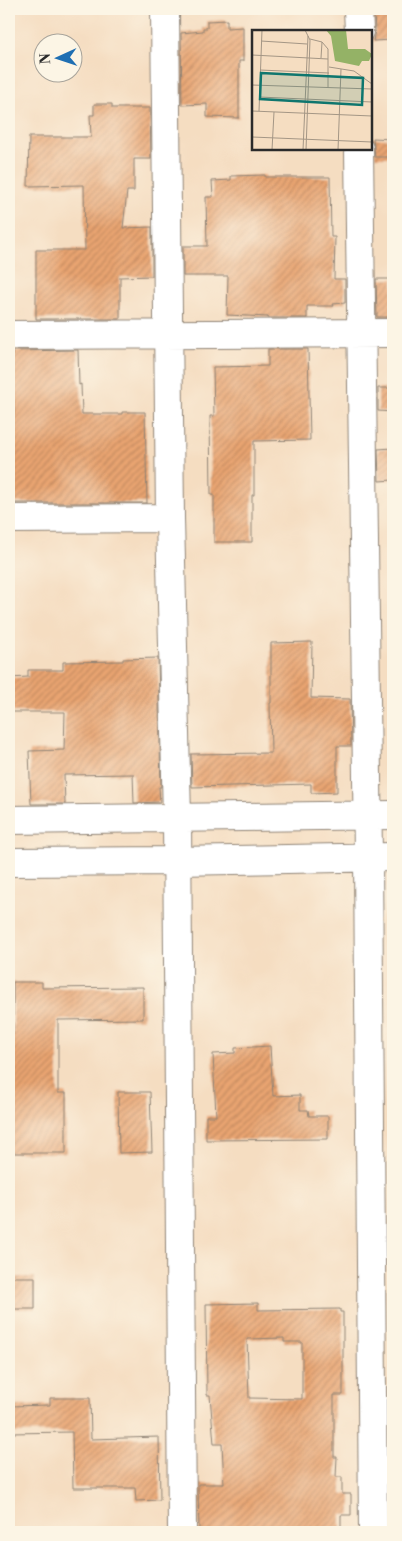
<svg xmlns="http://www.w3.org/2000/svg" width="402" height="1541" font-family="'Libre Bodoni',serif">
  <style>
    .building { fill: url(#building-hatch); fill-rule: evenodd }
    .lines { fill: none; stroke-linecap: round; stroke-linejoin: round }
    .street-casing { stroke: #908476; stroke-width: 30 }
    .street { stroke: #fff; stroke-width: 28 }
    .inset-road { fill: none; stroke: #a49685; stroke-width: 1 }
    .view { fill: #0f766e; fill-opacity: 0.15; stroke: #0f766e; stroke-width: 2.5 }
    .inset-edge { fill: none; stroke: #2b2b2b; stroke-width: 2.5 }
  </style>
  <defs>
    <pattern id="building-hatch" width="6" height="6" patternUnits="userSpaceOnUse" patternTransform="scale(1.25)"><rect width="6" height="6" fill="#e9a471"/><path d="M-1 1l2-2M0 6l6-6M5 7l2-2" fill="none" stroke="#bd865d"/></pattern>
  </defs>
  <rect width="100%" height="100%" fill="#fcf5e5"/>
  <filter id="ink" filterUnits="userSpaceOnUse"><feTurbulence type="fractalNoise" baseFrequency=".02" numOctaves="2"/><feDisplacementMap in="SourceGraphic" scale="10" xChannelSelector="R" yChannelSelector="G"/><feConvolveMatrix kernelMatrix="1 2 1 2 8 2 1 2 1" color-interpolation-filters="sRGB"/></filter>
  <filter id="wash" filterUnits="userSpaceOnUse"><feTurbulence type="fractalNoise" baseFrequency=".0096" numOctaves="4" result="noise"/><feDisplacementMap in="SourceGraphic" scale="20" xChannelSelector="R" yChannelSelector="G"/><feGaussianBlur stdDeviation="1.12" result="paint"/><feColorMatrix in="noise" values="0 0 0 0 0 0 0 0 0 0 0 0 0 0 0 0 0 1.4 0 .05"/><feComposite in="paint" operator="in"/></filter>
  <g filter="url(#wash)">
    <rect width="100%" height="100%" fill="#f5ddc1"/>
    <g id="blocks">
      <path class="building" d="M393,14V40L373,41L375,30L374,15Z
        M227,20V28L243,27V61H239V118L207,117V104L182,105L181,33L203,31V28H207V21Z
        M94,104H112V108H150L151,159H134V191H127L123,228L152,227V276L120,277V319H36V250H85L84,185L28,186L29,137H91L90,115H94Z
        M373,138L393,139V157H375Z
        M265,175V177H330L331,237H335L334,279H345V303L333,304L334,306H307V318H268V317L227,315L228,276H183V246H207L206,197H213L212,181L231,180V176Z
        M376,279H393V317H377Z
        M268,349H308L310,440L254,441V495H252V542H214V495H211L210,416H214L213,367L268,366Z
        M78,350L79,385L81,384L82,414H122V412H145L147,503H12L11,450V414H14L12,351Z
        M378,388H393V412L378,411Z
        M393,448V480L379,481L378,449Z
        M312,642L311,698L350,699L351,746H337V792L311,793V784L192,787L191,754L271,753L270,703H271V643Z
        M158,658L161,787H159L160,802L134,803L133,774L64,775L65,804H31L29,751L64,750L65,712H9V678L28,677V670H63V662L123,661V659Z
        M13,982H42V988L143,987V1019L58,1020V1093H66V1153H9V1034H13Z
        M270,1046L273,1096L300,1095V1110H308L309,1116H328V1139L206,1140V1116H216L213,1054L235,1053V1048Z
        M118,1092H150L152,1152L119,1153Z
        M9,1277H35V1309H9Z
        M258,1303V1310L340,1309V1312H343V1395H334V1457H337L336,1477H342V1494H351V1515H341V1532H305V1530L254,1532H199L198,1484H224L222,1444H214L210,1395H207L206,1304ZM284,1338V1342H302V1399L249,1398L247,1339Z
        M50,1398H90L91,1439L159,1437L160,1500L136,1501L135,1488H73L72,1432L9,1433V1406L50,1405Z"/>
    </g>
  </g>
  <g filter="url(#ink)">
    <use href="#blocks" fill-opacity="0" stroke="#908476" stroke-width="1"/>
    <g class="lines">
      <g class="street-casing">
        <path id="street" d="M165,9L170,518L177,818L182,1532
          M358,9L359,31
          M359,149L368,856L373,1532
          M9,335L393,333
          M9,519L170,518
          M9,820L393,815
          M9,862L176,861L393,857"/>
      </g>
      <use href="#street" class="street"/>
    </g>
  </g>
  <g transform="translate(252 30)">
    <rect width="120" height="120" fill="#f5ddc1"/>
    <path d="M74,0H94L96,19H113L120,24L117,31H110L107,36L83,31L79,6Z" fill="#94b266"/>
    <path class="inset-road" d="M53,0L58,10L54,120M58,9L70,12L76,19V58M9,11L55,14M0,25L76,29M69,28L70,12M77,37L102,41L120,54M8,40L77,43M89,47H111M0,55L120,59M7,67L120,72M0,81L120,86M7,81L10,0M0,107L120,112M20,120L22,82M51,120L56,6M86,120L89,39"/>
    <path class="view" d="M9,43L111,48L110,75L8,69Z"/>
    <rect width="120" height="120" class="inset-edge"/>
  </g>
  <rect width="402" height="1541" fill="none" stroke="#fcf5e5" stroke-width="30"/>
  <g transform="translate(58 58) rotate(267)"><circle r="24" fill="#fcf5e5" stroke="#a8a49b"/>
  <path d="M0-4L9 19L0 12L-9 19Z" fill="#1f6fb2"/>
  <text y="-8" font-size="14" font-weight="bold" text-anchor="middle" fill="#2b2b2b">N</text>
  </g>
</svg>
